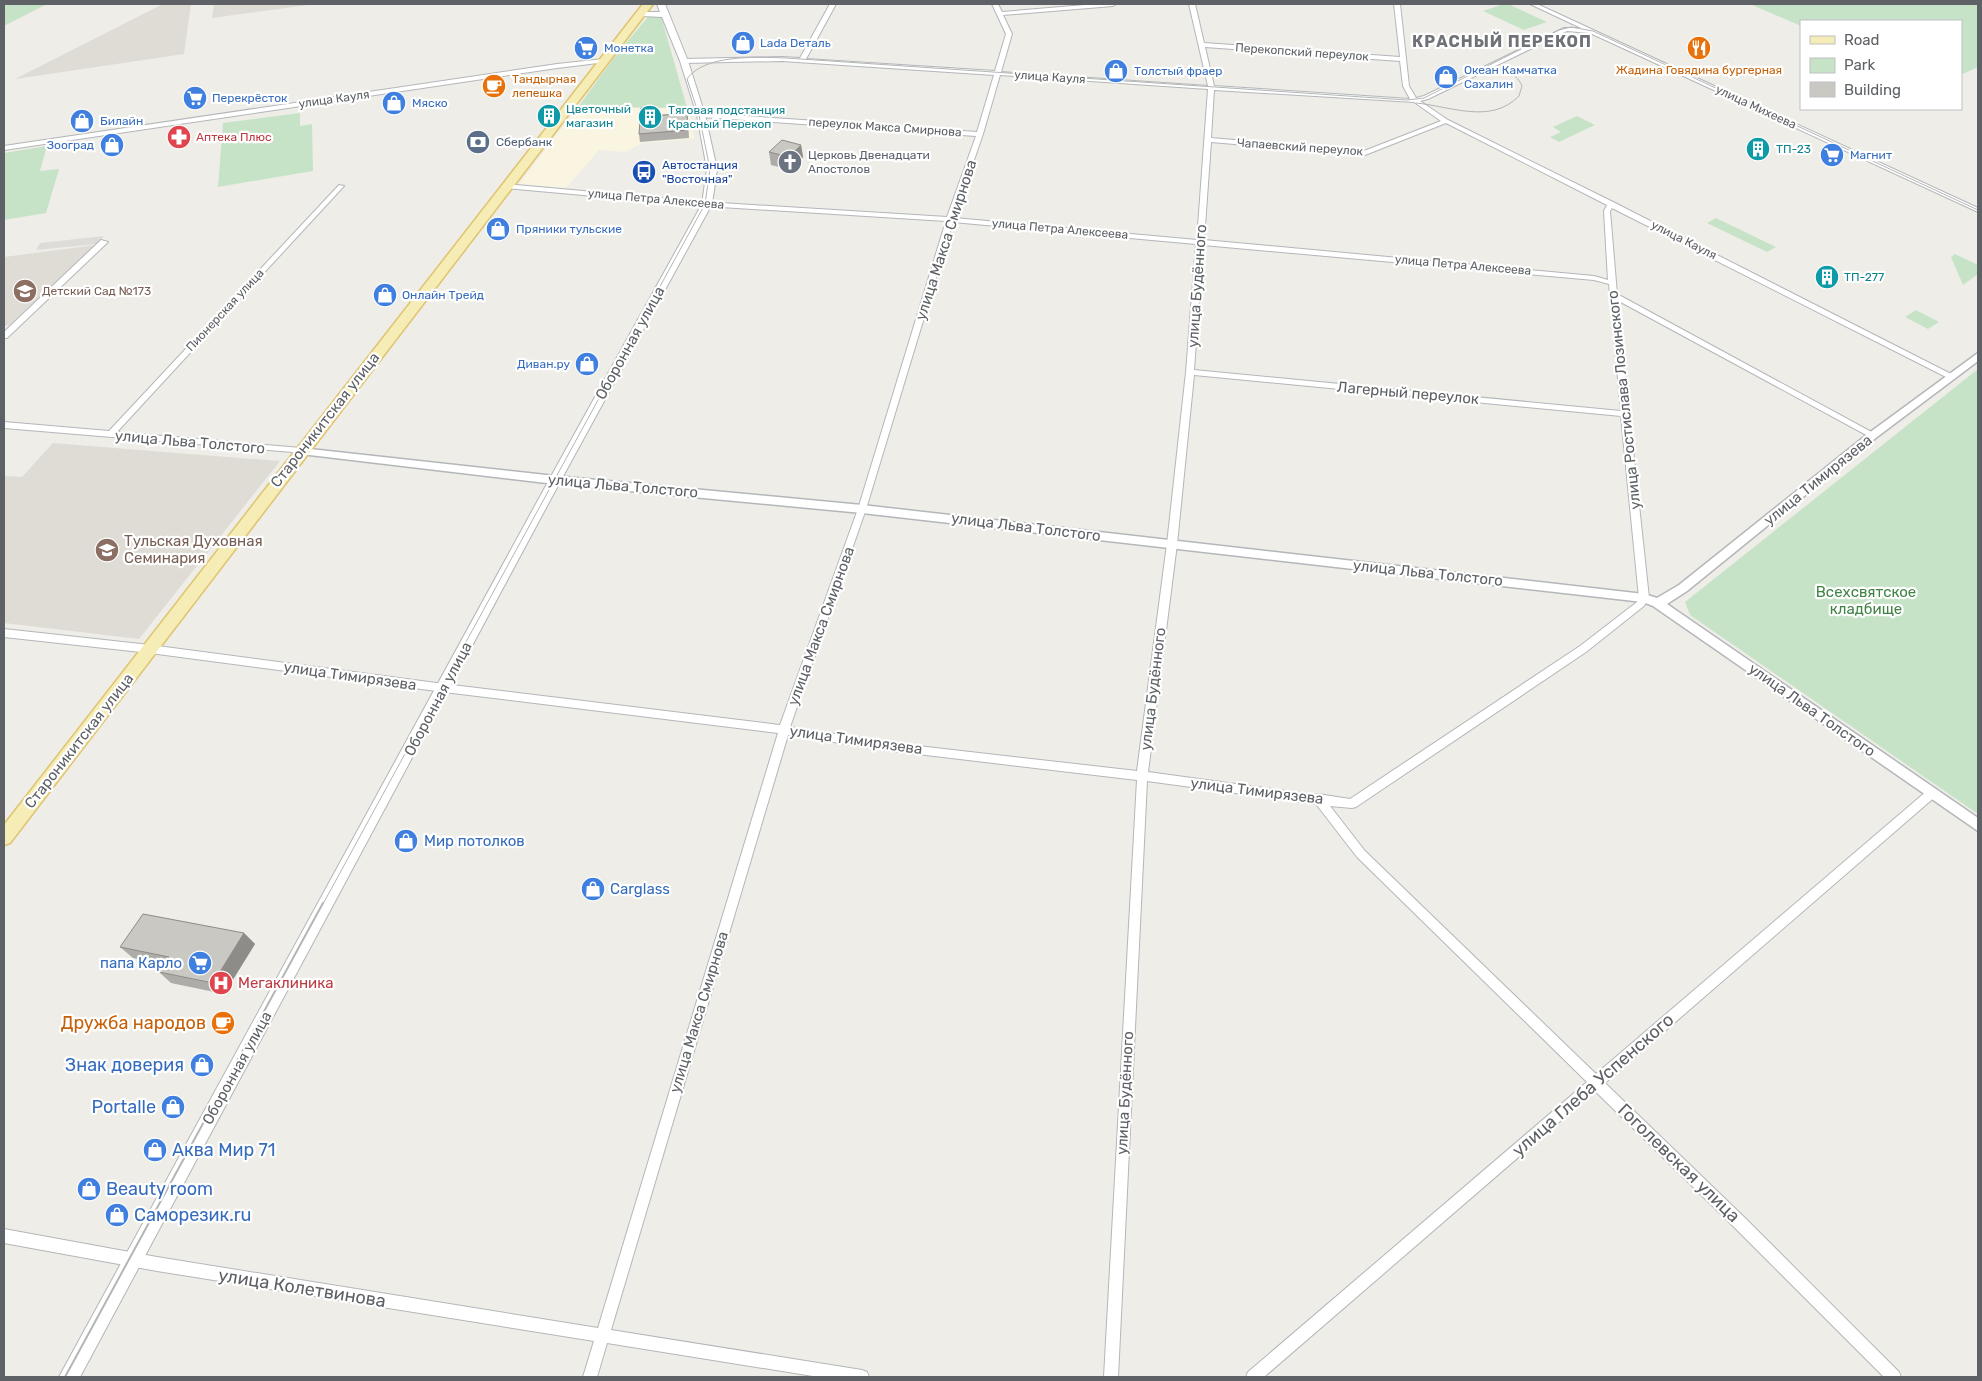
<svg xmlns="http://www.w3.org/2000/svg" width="1982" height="1381" font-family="Rubik,sans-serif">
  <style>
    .commercial { fill: #faf5e0 }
    .industrial { fill: #dedcd9 }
    .education { fill: #dedcd5 }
    .green { fill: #c7e3c7 }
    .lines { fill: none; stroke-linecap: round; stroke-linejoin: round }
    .minor-casing { stroke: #b4b6ba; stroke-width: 2 }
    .tertiary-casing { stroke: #b4b6ba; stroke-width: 3 }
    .secondary-casing { stroke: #b3b5b9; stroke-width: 2 }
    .primary-casing { stroke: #e0c36e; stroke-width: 3 }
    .minor { fill: #fff; fill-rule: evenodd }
    .tertiary { fill: #fff; fill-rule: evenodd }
    .secondary { fill: #fff; fill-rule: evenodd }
    .primary { fill: #f5edb5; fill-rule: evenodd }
    .tram-far1 { stroke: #b4b5b5; stroke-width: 1 }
    .tram { stroke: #b4b5b5; stroke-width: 2 }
    .wall { fill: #aeaca8 }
    .shaded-wall { fill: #8d8c88 }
    .building { fill: #cac8c3; stroke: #8d8c88 }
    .labels { text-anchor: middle; stroke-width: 4.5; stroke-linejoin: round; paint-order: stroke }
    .far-shop-label { font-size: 12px; fill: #366cbe; stroke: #fff; text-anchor: start }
    .far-street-label { font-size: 12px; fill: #5e6165; stroke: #fff }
    .far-food-label { font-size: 12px; fill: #c56008; stroke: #fff }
    .far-culture-label { font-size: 12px; fill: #0d838f; stroke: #fff; text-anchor: start }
    .far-health-label { font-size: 12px; fill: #be3a42; stroke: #fff; text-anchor: start }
    .far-service-label { font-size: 12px; fill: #4e5e75; stroke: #fff; text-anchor: start }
    .far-worship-label { font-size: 12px; fill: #5b616d; stroke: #fff; text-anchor: start }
    .far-transit-label { font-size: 12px; fill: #164399; stroke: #fff; text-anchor: start }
    .far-education-label { font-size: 12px; fill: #785e54; stroke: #fff; text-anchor: start }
    .street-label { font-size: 15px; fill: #5e6165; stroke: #fff }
    .education-label { font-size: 15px; fill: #785e54; stroke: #fff; text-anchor: start }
    .park-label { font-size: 15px; fill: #418246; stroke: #fff }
    .shop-label { font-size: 15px; fill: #366cbe; stroke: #fff; text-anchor: start }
    .health-label { font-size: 15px; fill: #be3a42; stroke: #fff; text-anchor: start }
    .far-district-label { font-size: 16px; font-weight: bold; letter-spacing: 1px; fill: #6f7377; stroke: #fff }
    .near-food-label { font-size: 18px; fill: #c56008; stroke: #fff; text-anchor: end }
    .near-shop-label { font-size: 18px; fill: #366cbe; stroke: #fff; text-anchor: start }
    .near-street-label { font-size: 18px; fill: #5e6165; stroke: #fff }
  </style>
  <rect width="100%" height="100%" fill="#eeede7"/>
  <path class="commercial" d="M578,107L689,108L694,139L642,143L625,152L599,150L566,188L519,184Z"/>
  <path class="industrial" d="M104,236L97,244L36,250L40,243Z"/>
  <path class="education" d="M163,4H191L184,54L15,79Z
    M214,4H316L212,18Z
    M96,245L10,325L4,326V257Z
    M53,443L151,451L280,461L139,639L4,623V476L22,477Z"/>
  <path class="green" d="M4,4H47L4,26Z
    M1504,4H1508L1547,22L1524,30L1483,11Z
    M1750,4H1978V67L1961,75V21H1801V26Z
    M661,16L686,104L689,108L578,107L619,51L648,17Z
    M300,113V126L312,124L313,171L218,187L223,123Z
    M1577,116L1595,125L1559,142L1550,137L1561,132L1553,127Z
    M47,146L40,171L59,169L46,213L4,220V153Z
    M1716,218L1776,247L1767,252L1707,223Z
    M1955,254L1978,265V274L1963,285L1951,257Z
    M1916,310L1939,322L1928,329L1905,317Z
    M1978,369V814L1690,615L1685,602Z"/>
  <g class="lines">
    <g class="minor-casing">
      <path id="minor" d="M830,4H836L806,59L995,71L1006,34L992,4H998L1002,12L1097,4H1116L1113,6L1003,15L1012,34L1001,72L1208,86L1189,4H1195L1204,43L1400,57L1394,4H1400L1409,86L1416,98L1424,96L1564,28H1581L1530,4H1537L1978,208V212L1976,211L1590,33L1567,31L1428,99L1420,101L1448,120L1613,202L1955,376L1954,378H1948L1612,208L1610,211L1617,294L1877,435L1876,437H1870L1617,300L1649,598L1644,606L1586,652L1356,807L1352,808L1330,806L1365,851L1596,1074L1928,790L1932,789L1936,790L1937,793L1936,796L1605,1083L1744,1217L1899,1372L1901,1377H1884L1734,1227L1595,1091L1264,1377H1246L1248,1372L1587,1082L1357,857L1316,804L1147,781L1118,1377H1104L1137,780L892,751L788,735L611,1330L862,1370L867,1372L869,1377H819L607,1343L597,1377H583L594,1341L157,1271L4,1243V1229L157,1257L598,1328L778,733L444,692L150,653L4,637V629L150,645L444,684L780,725L858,509L946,221L705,206L506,188L503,186L506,184L705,202L947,217L976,136L701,117L698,115L701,113L977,132L994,75L782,61L684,63L681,61L684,59L782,57L800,58ZM1205,47L1400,61L1403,86L1410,99L1214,86ZM1000,75L1208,89L1197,240L954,218L983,134ZM1214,90L1414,102L1441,121L1364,151L1211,138ZM1446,123L1607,205L1604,211L1608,280L1594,276L1204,240L1211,142L1365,155ZM953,222L1196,244L1186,372L1167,544L1137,771L892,743L790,727L866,509ZM1203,245L1594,280L1609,284L1621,411L1194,370ZM1194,375L1621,416L1639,598L1637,602L1580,646L1350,799L1318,794L1315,795L1148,772L1177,544Z
        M604,59L606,60V62L557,68L4,150V146L557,64Z
        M339,185L344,186L117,432L301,448L304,449V453L4,428V422L109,431Z
        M101,240L108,242L7,338H4V332Z"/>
    </g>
    <g class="tertiary-casing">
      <path id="tertiary" d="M1978,353V361L1877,437L1687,591L1667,604L1978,818V831L1653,606L1643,602L862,513L555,484L301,454L296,451L301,448L555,476L862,505L1644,594L1657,598L1679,585L1869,433Z"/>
    </g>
    <g class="secondary-casing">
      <path id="secondary" d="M657,4H665L688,61L705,115L717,169L712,204L561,480L80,1377H59L549,480L702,204L707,169L697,115L680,61L662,17L642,16L638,14L642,12H660Z"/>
    </g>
    <g class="primary-casing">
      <path id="primary" d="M643,4H653L10,843L4,845V825Z"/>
    </g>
    <use href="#minor" class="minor"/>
    <use href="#tertiary" class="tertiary"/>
    <use href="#secondary" class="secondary"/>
    <use href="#primary" class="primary"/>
    <path class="tram-far1" d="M1416,103C1450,106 1491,125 1519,96L1522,86C1516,71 1499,68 1485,69
      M323,904L705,204L710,169L699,115L687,79C704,54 758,57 786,58L1407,100L1424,98L1559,30L1571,27L1593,31L1978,210"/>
    <path class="tram" d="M65,1377L323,903"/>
  </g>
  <path class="wall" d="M687,113L688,121L689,138L640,142L639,134L657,115Z
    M801,145L803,157L791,170L771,165L769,152Z
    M244,933L255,944L224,994L171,983L159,972L164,964L133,958L120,947Z"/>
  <path class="shaded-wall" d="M801,145L803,157L791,170L789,157Z
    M244,933L255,944L224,994L213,983Z"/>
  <path class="building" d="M655,106V116L687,113L688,130L639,134L641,108Z
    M782,140L801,145L789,157L769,152Z
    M143,914L244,933L213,983L159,972L169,957L120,947Z"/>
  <defs>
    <g id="shop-disc" transform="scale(1.25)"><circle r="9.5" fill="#3f7fe0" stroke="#fff"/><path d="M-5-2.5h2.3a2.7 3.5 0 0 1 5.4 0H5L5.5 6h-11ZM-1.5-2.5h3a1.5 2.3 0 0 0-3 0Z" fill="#fff"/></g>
    <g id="supermarket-disc" transform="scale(1.25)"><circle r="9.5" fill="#3f7fe0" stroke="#fff"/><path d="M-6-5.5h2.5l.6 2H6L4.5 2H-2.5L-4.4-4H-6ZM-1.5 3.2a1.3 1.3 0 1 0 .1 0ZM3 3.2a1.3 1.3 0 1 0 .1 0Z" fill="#fff"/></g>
    <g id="restaurant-disc" transform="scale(1.25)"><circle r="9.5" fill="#e8710a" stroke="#fff"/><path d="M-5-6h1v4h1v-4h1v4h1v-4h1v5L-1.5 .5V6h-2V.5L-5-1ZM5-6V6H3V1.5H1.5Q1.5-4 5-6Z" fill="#fff"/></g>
    <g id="cafe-disc" transform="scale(1.25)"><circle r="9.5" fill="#e8710a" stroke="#fff"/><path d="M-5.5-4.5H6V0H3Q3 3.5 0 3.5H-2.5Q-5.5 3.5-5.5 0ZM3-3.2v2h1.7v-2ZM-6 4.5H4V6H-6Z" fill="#fff"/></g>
    <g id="building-disc" transform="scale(1.25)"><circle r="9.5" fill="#0f9aa8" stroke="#fff"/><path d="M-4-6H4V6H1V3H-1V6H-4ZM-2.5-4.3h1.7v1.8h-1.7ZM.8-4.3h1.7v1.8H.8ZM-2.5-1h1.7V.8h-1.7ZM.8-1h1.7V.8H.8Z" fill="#fff"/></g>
    <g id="pharmacy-disc" transform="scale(1.25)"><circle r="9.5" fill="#e0444e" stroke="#fff"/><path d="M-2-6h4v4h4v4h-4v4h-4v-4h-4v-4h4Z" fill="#fff"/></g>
    <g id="bank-disc" transform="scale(1.25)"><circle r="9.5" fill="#5c6f8a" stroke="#fff"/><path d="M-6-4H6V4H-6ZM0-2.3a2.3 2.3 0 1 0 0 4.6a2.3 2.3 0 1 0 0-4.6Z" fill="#fff"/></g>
    <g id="church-disc" transform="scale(1.25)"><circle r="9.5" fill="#6b7280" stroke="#fff"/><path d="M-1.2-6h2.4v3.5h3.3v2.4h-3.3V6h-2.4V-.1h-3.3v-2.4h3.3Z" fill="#fff"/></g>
    <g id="bus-disc" transform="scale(1.25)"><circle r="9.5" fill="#1a4fb4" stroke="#fff"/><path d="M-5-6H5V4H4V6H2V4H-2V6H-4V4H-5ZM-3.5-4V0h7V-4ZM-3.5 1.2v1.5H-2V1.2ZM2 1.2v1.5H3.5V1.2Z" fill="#fff"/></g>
    <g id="school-disc" transform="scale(1.25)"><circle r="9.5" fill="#8d6e63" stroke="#fff"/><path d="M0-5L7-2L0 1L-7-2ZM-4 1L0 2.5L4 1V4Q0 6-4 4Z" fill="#fff"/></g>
    <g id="university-disc" transform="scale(1.25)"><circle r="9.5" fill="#8d6e63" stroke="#fff"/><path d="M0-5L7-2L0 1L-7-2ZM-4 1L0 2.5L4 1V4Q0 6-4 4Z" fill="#fff"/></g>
    <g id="hospital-disc" transform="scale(1.25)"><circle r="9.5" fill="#e0444e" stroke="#fff"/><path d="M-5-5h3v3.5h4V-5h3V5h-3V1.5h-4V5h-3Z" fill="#fff"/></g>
  </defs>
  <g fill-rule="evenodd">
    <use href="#shop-disc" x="743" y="43"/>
    <use href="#supermarket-disc" x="586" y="48"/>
    <use href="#restaurant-disc" x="1699" y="48"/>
    <use href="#shop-disc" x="1116" y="71"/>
    <use href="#shop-disc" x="1446" y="77"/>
    <use href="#cafe-disc" x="494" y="86"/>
    <use href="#supermarket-disc" x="195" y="98"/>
    <use href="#shop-disc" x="394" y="103"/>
    <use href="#building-disc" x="549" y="116"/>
    <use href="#building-disc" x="650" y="117"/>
    <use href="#shop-disc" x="82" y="121"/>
    <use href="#pharmacy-disc" x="179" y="137"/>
    <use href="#bank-disc" x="478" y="142"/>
    <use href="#shop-disc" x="112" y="145"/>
    <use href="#building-disc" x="1758" y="149"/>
    <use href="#supermarket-disc" x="1832" y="155"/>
    <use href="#church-disc" x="790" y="162"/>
    <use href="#bus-disc" x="644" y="172"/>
    <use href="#shop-disc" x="498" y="229"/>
    <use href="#building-disc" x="1827" y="277"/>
    <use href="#school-disc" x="25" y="291"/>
    <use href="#shop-disc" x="385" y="295"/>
    <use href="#shop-disc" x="587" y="364"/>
    <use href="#university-disc" x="107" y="550"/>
    <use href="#shop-disc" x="406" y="841"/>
    <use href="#shop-disc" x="593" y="889"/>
    <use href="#supermarket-disc" x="200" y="963"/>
    <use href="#hospital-disc" x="221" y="983"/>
    <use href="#cafe-disc" x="223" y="1023"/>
    <use href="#shop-disc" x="202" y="1065"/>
    <use href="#shop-disc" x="173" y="1107"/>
    <use href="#shop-disc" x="155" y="1150"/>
    <use href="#shop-disc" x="89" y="1189"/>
    <use href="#shop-disc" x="117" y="1215"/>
  </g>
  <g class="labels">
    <g class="far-shop-label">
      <text x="760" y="47">Lada Dеталь</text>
      <text x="604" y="52">Монетка</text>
      <text x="1464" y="74">Океан Камчатка<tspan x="1464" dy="14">Сахалин</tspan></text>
      <text x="1134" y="75">Толстый фраер</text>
      <text x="212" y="102">Перекрёсток</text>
      <text x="412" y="107">Мяско</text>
      <text x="100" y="125">Билайн</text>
      <text x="94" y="149" text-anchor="end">Зооград</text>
      <text x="1850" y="159">Магнит</text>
      <text x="516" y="233">Пряники тульские</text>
      <text x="402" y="299">Онлайн Трейд</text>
      <text x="570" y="368" text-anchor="end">Диван.ру</text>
    </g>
    <g class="far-street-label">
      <text transform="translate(1302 52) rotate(4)" y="4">Перекопский переулок</text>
      <text transform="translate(1050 77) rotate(4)" y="4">улица Кауля</text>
      <text transform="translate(334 99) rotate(-8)" y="4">улица Кауля</text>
      <text transform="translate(1756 107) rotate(25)" y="4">улица Михеева</text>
      <text transform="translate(885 127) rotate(4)" y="4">переулок Макса Смирнова</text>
      <text transform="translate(1300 147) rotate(4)" y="4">Чапаевский переулок</text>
      <text transform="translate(656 199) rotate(5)" y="4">улица Петра Алексеева</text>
      <text transform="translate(1060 229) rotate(5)" y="4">улица Петра Алексеева</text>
      <text transform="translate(1684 240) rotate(27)" y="4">улица Кауля</text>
      <text transform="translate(1463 265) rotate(5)" y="4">улица Петра Алексеева</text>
      <text transform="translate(225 310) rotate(-47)" y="4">Пионерская улица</text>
    </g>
    <g class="far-food-label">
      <text x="1699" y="74">Жадина Говядина бургерная</text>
      <text x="512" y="83" text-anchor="start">Тандырная<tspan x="512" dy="14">лепешка</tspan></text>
    </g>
    <g class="far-culture-label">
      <text x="566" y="113">Цветочный<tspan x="566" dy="14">магазин</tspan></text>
      <text x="668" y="114">Тяговая подстанция<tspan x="668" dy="14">Красный Перекоп</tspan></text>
      <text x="1776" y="153">ТП-23</text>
      <text x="1844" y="281">ТП-277</text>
    </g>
    <g class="far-health-label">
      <text x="196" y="141">Аптека Плюс</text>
    </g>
    <g class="far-service-label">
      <text x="496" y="146">Сбербанк</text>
    </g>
    <g class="far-worship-label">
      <text x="808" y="159">Церковь Двенадцати<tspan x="808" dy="14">Апостолов</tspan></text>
    </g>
    <g class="far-transit-label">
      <text x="662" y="169">Автостанция<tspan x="662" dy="14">"Восточная"</tspan></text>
    </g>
    <g class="far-education-label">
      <text x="42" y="295">Детский Сад №173</text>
    </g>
    <g class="street-label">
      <text transform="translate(946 240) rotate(-72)" y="5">улица Макса Смирнова</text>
      <text transform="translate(1197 286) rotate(-86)" y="5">улица Будённого</text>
      <text transform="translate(630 343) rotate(-61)" y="5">Оборонная улица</text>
      <text transform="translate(1408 393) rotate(5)" y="5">Лагерный переулок</text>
      <text transform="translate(1624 400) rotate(-96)" y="5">улица Ростислава Лозинского</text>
      <text transform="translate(325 420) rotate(-52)" y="5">Староникитская улица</text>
      <text transform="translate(190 442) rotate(5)" y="5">улица Льва Толстого</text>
      <text transform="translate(1818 480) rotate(-39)" y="5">улица Тимирязева</text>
      <text transform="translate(623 486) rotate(5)" y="5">улица Льва Толстого</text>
      <text transform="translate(1026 527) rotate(7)" y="5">улица Льва Толстого</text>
      <text transform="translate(1428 573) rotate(6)" y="5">улица Льва Толстого</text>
      <text transform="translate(821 626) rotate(-70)" y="5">улица Макса Смирнова</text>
      <text transform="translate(350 676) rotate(8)" y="5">улица Тимирязева</text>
      <text transform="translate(1153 689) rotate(-83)" y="5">улица Будённого</text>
      <text transform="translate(438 699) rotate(-62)" y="5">Оборонная улица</text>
      <text transform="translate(1812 710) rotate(35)" y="5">улица Льва Толстого</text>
      <text transform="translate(856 740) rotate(8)" y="5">улица Тимирязева</text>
      <text transform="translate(79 741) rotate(-52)" y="5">Староникитская улица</text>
      <text transform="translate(1257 791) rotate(7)" y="5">улица Тимирязева</text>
      <text transform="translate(699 1012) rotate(-73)" y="5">улица Макса Смирнова</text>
      <text transform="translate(237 1068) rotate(-61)" y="5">Оборонная улица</text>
      <text transform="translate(1125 1093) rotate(-87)" y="5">улица Будённого</text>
    </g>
    <g class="education-label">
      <text x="124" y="546">Тульская Духовная<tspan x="124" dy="17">Семинария</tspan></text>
    </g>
    <g class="park-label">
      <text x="1866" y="597">Всехсвятское<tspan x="1866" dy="17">кладбище</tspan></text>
    </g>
    <g class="shop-label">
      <text x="424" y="846">Мир потолков</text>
      <text x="610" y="894">Carglass</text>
      <text x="182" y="968" text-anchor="end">папа Карло</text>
    </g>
    <g class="health-label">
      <text x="238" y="988">Мегаклиника</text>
    </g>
    <g class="far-district-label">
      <text x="1502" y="47">КРАСНЫЙ ПЕРЕКОП</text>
    </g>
    <g class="near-food-label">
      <text x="206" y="1029">Дружба народов</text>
    </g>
    <g class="near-shop-label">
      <text x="184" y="1071" text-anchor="end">Знак доверия</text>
      <text x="156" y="1113" text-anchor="end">Portalle</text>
      <text x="172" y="1156">Аква Мир 71</text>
      <text x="106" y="1195">Beauty room</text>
      <text x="134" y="1221">Саморезик.ru</text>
    </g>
    <g class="near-street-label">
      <text transform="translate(1593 1085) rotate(-41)" y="6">улица Глеба Успенского</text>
      <text transform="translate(1679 1163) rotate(44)" y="6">Гоголевская улица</text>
      <text transform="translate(302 1288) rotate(9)" y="6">улица Колетвинова</text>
    </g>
  </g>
  <rect width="1982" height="1381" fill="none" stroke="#5e6165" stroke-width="10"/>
  <rect x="1800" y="20" width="162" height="90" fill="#ffffff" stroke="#bfc0c1"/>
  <rect x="1810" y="36" width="25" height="8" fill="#f5edb5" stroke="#bfc0c1"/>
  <text x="1844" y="45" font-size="15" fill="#5e6165">Road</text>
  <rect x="1810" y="58" width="25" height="15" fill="#c7e3c7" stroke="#bfc0c1"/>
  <text x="1844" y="70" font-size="15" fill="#5e6165">Park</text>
  <rect x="1810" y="82" width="25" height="15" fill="#cac8c3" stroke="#bfc0c1"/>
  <text x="1844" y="95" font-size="15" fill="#5e6165">Building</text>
</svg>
